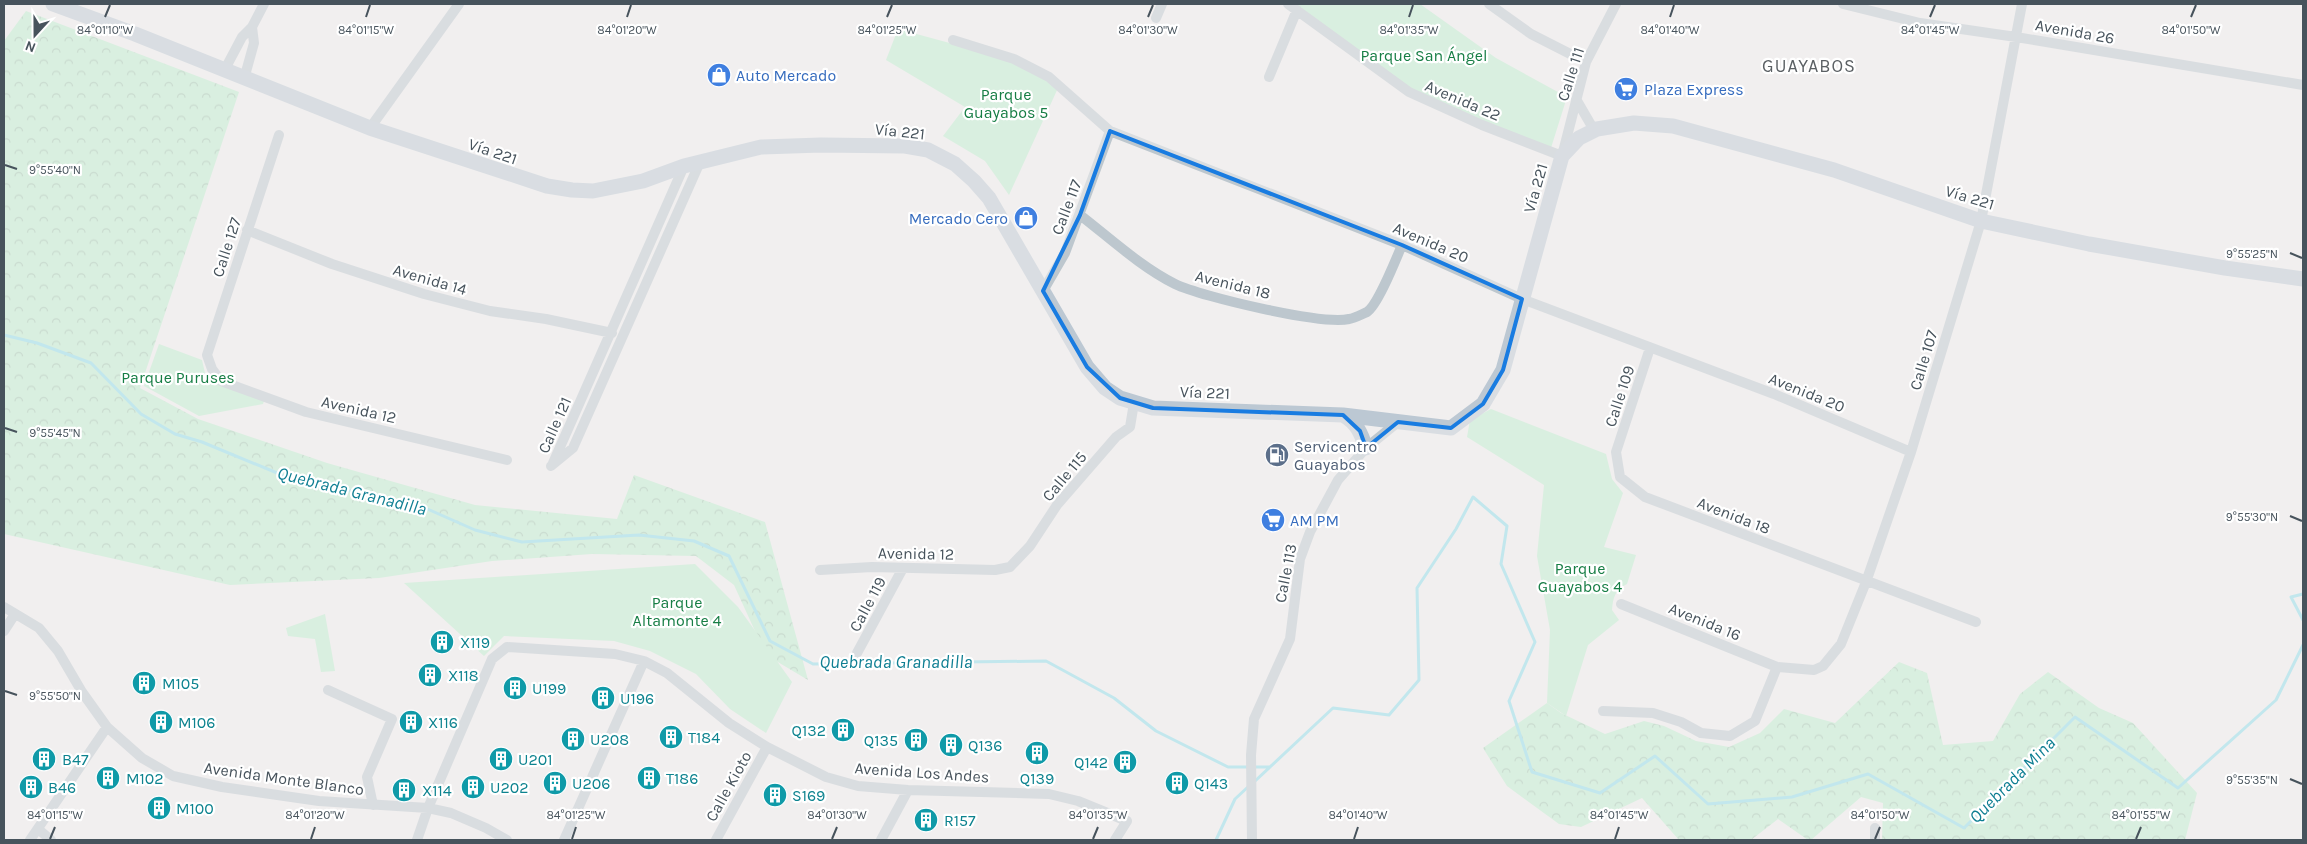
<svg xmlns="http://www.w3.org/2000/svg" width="2307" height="844" font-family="Karla,sans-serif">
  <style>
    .forest { fill: url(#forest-crowns) }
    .park { fill: #bdefce }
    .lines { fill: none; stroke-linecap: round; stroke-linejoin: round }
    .stream { stroke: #8addec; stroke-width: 3 }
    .minor { stroke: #bdc7ce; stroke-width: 10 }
    .secondary { stroke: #bcc8d3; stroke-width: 15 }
    .marked { fill: none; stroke: #197ce1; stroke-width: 4; stroke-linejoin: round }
    .ticks { fill: none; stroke: #47535c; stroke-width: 2 }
    .labels { text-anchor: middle; stroke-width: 4.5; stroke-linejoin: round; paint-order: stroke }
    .street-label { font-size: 16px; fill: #47535c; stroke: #fff }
    .park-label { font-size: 16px; fill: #177e45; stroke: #fff }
    .shop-label { font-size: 16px; fill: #366cbe; stroke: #fff; text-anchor: start }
    .service-label { font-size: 16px; fill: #4e5e75; stroke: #fff; text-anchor: start }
    .culture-label { font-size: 16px; fill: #0d838f; stroke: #fff; text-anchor: start }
    .neighbourhood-label { font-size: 18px; letter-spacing: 1px; fill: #5b6064; stroke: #fff }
    .water-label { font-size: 18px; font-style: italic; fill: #0e7e92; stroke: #fff }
    .ticks-label { font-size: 12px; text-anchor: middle; fill: #47535c; stroke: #fff; stroke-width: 4.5; stroke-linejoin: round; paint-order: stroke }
  </style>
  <defs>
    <pattern id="forest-crowns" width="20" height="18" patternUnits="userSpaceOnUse" patternTransform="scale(1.25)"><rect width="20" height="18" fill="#bdefce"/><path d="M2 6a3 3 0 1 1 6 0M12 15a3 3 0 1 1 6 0" fill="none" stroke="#9bc4aa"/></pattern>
  </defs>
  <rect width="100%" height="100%" fill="#f1efef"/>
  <path class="forest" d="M26,11L239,92L140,388L198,419L327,463L475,505L617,519L634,475L765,522L808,680L766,655L734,585L696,556L592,554L492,561L379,578L230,585L4,534V41Z
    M1899,662L1927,673L1943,745L1993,741L2020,694L2048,672L2099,708L2133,723L2197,793L2185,840H1882L1883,803L1861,797L1811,840H1808L1778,819L1751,840H1679L1642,798L1581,827L1559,824L1507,786L1483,748L1547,703L1561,713L1605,734L1644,721L1664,726L1696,741L1729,747L1760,733L1784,709L1835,723Z"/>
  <path class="park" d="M1296,4H1420L1496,58L1567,97L1550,151L1409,92Z
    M898,29L1016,61L1058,88L1009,195L985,161L943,136L965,107L886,60Z
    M159,344L202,360L205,373L214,382L264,401L263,404L199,416L144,386Z
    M1491,409L1606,454L1612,479L1623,493L1604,547L1636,555L1627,584C1615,590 1613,597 1612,610L1619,620L1588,645L1566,716L1547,703L1550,630L1537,556L1544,485L1467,437L1470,420Z
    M695,564L738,607L792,682L766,733L730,709L696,674L650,651L614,641L504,636L484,656L404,583Z
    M325,614L335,671L321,672L315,639L288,636L286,628Z"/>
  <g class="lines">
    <path class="stream" d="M4,335L37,343L91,363L141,414L175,434L202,442L282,475L425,508L475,530L522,542L639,535L694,541L729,556L770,641L813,664L1046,661L1114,698L1156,731L1228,767H1270
      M2303,594L2291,597L2303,620
      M1254,782L1333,708L1389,715L1419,680L1417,588L1456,529L1473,497L1507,526L1501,564L1535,642L1509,701L1532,772L1600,793L1655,756L1708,804L1792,797L1868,774L1964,828L2075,717L2178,788L2276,700L2303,645
      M1216,840L1235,799L1249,786"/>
    <path class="minor" d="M1288,4L1409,92L1482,125L1562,156L1586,62L1616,4
      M1489,4L1531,34L1586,62
      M1843,4L1920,23L2016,37L2303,85
      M1156,18L1162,4
      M252,27L264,4
      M953,40L1014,59L1049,77L1110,131L1402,245L1522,299L1774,394L1911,452
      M224,71L242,37L252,27L254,43L244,79
      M1269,77L1297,10
      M1576,99L1594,130
      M370,128L459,4
      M279,135L207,355L212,369L221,381L306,412L507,460
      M1080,215C1111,239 1141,267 1175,284C1202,297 1322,325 1349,319C1355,318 1362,314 1367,312C1378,305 1396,259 1402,245
      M247,230L332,264L424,294L490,311L546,319L612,333
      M1043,291L1065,253L1110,131
      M1650,348L1616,452L1620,477L1645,497L1976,622
      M553,463L684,166
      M551,466L573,448L700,162
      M820,570L872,567L995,570L1010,567L1030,546L1057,505L1116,437L1130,427L1134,403
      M1621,604L1777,667L1814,670L1823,666L1841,644L1866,582L1911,452L1981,221L2022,4
      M4,607L39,628L58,651L82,692L107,727L142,758L173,776L222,787L319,801L428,808L451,813L486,828L507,840
      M4,631L15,614
      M857,653L903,568
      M328,690L392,719L367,777L373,805
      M1603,711L1653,713L1681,722L1701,733L1730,736L1755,721L1777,667
      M38,829L51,840
      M30,840L107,727
      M417,840L428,808L492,659L507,647L615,654L644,661L667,673L729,723L767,747L826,777L858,786L908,790L1049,794L1078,801L1127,821L1115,840
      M564,840L644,661
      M716,840L767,747
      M881,840L908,790
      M1252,840L1251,755L1254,719L1290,639L1300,559L1310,532L1338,480L1366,448L1398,422
      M1875,840V828"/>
    <path class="secondary" d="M53,4L135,34L370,128L547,186L572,190L593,191L643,181L684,166L761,147L821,145L905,146L928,150L955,164L974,181L989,198L1087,367L1105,388L1120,398L1153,408L1343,415L1451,428L1483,404L1503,370L1562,156L1579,138L1597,129L1634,123L1673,126L1834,170L1981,221L2089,244L2225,268L2303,279
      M1343,415C1357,423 1361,433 1366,448"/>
  </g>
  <path d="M0 0H2307V844H0ZM1110,131L1402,245L1522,299L1503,370L1483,404L1451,428L1398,422L1366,448L1360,431L1343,415L1153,408L1120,398L1087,367L1043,291L1080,215Z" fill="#f1efef" fill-opacity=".55" fill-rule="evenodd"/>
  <path class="marked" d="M1110,131L1402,245L1522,299L1503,370L1483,404L1451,428L1398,422L1366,448L1360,431L1343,415L1153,408L1120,398L1087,367L1043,291L1080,215Z"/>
  <path class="ticks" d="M105,17L110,5M366,17L370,5M627,17L631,5M887,17L892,5M1148,17L1153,5M1409,17L1413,5M1670,17L1674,5M1930,17L1935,5M2191,17L2196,5M5,165L17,169M2290,253L2302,258M5,428L17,432M2290,516L2302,521M5,691L17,695M2290,779L2302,784M50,839L55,827M311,839L315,827M572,839L576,827M832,839L837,827M1093,839L1098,827M1354,839L1358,827M1615,839L1619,827M1875,839L1880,827M2136,839L2141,827"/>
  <defs>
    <g id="shop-disc" transform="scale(1.25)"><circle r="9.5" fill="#3f7fe0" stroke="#fff"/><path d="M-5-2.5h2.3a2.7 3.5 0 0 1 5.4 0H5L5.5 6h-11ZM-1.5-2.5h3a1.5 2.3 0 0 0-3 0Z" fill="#fff"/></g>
    <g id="supermarket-disc" transform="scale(1.25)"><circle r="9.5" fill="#3f7fe0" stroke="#fff"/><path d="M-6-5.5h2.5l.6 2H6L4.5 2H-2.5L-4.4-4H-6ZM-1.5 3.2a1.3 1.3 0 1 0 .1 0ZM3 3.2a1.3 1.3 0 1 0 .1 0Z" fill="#fff"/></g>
    <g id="fuel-disc" transform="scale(1.25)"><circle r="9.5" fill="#5c6f8a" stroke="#fff"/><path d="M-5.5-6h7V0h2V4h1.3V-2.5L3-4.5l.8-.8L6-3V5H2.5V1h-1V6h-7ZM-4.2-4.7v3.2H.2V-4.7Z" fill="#fff"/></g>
    <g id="building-disc" transform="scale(1.25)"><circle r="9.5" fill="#0f9aa8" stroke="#fff"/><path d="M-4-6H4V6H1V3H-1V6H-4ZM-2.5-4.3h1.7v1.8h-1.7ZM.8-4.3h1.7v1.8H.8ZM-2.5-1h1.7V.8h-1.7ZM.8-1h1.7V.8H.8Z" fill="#fff"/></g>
  </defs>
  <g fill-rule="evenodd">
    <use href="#shop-disc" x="719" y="75"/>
    <use href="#supermarket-disc" x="1626" y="89"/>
    <use href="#shop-disc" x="1026" y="218"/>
    <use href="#fuel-disc" x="1277" y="455"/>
    <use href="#supermarket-disc" x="1273" y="520"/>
    <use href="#building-disc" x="442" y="642"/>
    <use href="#building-disc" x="430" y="675"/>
    <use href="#building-disc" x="144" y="683"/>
    <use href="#building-disc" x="515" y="688"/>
    <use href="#building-disc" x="603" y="698"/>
    <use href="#building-disc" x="161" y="722"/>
    <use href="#building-disc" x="411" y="722"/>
    <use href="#building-disc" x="843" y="730"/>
    <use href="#building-disc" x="671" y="737"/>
    <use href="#building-disc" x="573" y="739"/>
    <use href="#building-disc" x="916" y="740"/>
    <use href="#building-disc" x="951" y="745"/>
    <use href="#building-disc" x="1037" y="753"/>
    <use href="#building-disc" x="44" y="759"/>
    <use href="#building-disc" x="501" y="759"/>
    <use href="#building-disc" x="1125" y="762"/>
    <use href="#building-disc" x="108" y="778"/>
    <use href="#building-disc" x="649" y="778"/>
    <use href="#building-disc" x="555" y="783"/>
    <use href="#building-disc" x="1177" y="783"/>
    <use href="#building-disc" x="31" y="787"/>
    <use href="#building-disc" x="473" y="787"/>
    <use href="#building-disc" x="404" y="790"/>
    <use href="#building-disc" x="775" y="795"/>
    <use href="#building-disc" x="159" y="808"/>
    <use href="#building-disc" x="926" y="820"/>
  </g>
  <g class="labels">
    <g class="street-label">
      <text transform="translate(2075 31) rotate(10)" y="6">Avenida 26</text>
      <text transform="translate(1570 74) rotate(-72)" y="6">Calle 111</text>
      <text transform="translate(1463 100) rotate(23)" y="6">Avenida 22</text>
      <text transform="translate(900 131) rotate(6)" y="6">Vía 221</text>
      <text transform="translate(493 151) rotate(19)" y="6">Vía 221</text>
      <text transform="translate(1535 188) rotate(-74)" y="6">Vía 221</text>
      <text transform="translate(1970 197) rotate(17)" y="6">Vía 221</text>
      <text transform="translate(1066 207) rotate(-69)" y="6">Calle 117</text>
      <text transform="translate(1431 242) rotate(23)" y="6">Avenida 20</text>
      <text transform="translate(226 247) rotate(-72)" y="6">Calle 127</text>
      <text transform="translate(430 279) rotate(16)" y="6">Avenida 14</text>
      <text transform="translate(1233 284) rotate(14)" y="6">Avenida 18</text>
      <text transform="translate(1923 360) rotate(-73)" y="6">Calle 107</text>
      <text transform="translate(1205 392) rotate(2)" y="6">Vía 221</text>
      <text transform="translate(1807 392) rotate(22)" y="6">Avenida 20</text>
      <text transform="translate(1619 396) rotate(-72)" y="6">Calle 109</text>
      <text transform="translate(359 409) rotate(13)" y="6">Avenida 12</text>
      <text transform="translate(554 425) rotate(-66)" y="6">Calle 121</text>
      <text transform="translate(1064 476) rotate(-50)" y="6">Calle 115</text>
      <text transform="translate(1734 515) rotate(21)" y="6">Avenida 18</text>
      <text transform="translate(916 553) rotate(1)" y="6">Avenida 12</text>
      <text transform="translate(1285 573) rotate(-79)" y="6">Calle 113</text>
      <text transform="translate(867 604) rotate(-62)" y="6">Calle 119</text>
      <text transform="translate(1705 621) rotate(22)" y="6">Avenida 16</text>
      <text transform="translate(922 772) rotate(4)" y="6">Avenida Los Andes</text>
      <text transform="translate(284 778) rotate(8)" y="6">Avenida Monte Blanco</text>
      <text transform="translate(728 786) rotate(-61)" y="6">Calle Kioto</text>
    </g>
    <g class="park-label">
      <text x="1424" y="61">Parque San Ángel</text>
      <text x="1006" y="100">Parque<tspan x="1006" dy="18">Guayabos 5</tspan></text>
      <text x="178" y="383">Parque Puruses</text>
      <text x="1580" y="574">Parque<tspan x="1580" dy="18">Guayabos 4</tspan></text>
      <text x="677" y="608">Parque<tspan x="677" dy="18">Altamonte 4</tspan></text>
    </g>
    <g class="shop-label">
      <text x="736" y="81">Auto Mercado</text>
      <text x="1644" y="95">Plaza Express</text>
      <text x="1008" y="224" text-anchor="end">Mercado Cero</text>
      <text x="1290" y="526">AM PM</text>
    </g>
    <g class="service-label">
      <text x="1294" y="452">Servicentro<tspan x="1294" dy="18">Guayabos</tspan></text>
    </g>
    <g class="culture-label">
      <text x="460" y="648">X119</text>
      <text x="448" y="681">X118</text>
      <text x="162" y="689">M105</text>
      <text x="532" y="694">U199</text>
      <text x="620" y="704">U196</text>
      <text x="178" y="728">M106</text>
      <text x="428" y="728">X116</text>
      <text x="826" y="736" text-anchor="end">Q132</text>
      <text x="688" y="743">T184</text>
      <text x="590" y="745">U208</text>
      <text x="898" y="746" text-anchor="end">Q135</text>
      <text x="968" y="751">Q136</text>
      <text x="62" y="765">B47</text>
      <text x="518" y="765">U201</text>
      <text x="1108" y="768" text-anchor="end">Q142</text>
      <text x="126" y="784">M102</text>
      <text x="666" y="784">T186</text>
      <text x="1037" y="784" text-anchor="middle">Q139</text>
      <text x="572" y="789">U206</text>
      <text x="1194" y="789">Q143</text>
      <text x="48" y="793">B46</text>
      <text x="490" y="793">U202</text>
      <text x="422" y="796">X114</text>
      <text x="792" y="801">S169</text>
      <text x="176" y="814">M100</text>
      <text x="944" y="826">R157</text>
    </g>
    <g class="neighbourhood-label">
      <text x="1809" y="72">GUAYABOS</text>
    </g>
    <g class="water-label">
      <text transform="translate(352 491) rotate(14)" y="6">Quebrada Granadilla</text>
      <text x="896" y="668">Quebrada Granadilla</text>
      <text transform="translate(2012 780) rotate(-45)" y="6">Quebrada Mina</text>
    </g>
  </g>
  <g class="ticks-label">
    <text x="366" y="34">84°01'15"W</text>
    <text x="627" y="34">84°01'20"W</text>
    <text x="887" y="34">84°01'25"W</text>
    <text x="1148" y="34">84°01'30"W</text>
    <text x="1409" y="34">84°01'35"W</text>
    <text x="1670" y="34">84°01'40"W</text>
    <text x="1930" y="34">84°01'45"W</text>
    <text x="2191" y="34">84°01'50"W</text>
    <text x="105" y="34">84°01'10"W</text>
    <text x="55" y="174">9°55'40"N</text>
    <text x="2252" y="258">9°55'25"N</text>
    <text x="55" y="437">9°55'45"N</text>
    <text x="2252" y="521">9°55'30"N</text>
    <text x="55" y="700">9°55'50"N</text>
    <text x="2252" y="784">9°55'35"N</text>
    <text x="55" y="819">84°01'15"W</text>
    <text x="315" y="819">84°01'20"W</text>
    <text x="576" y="819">84°01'25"W</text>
    <text x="837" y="819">84°01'30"W</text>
    <text x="1098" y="819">84°01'35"W</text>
    <text x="1358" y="819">84°01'40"W</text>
    <text x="1619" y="819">84°01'45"W</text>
    <text x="1880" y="819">84°01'50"W</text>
    <text x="2141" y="819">84°01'55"W</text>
  </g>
  <rect width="2307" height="844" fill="none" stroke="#47535c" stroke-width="10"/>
  <g transform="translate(35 35) rotate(201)" stroke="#ffffff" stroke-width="4" paint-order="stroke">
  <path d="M0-4L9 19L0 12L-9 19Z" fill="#47535c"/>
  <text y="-8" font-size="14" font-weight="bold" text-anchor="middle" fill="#47535c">N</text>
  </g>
</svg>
